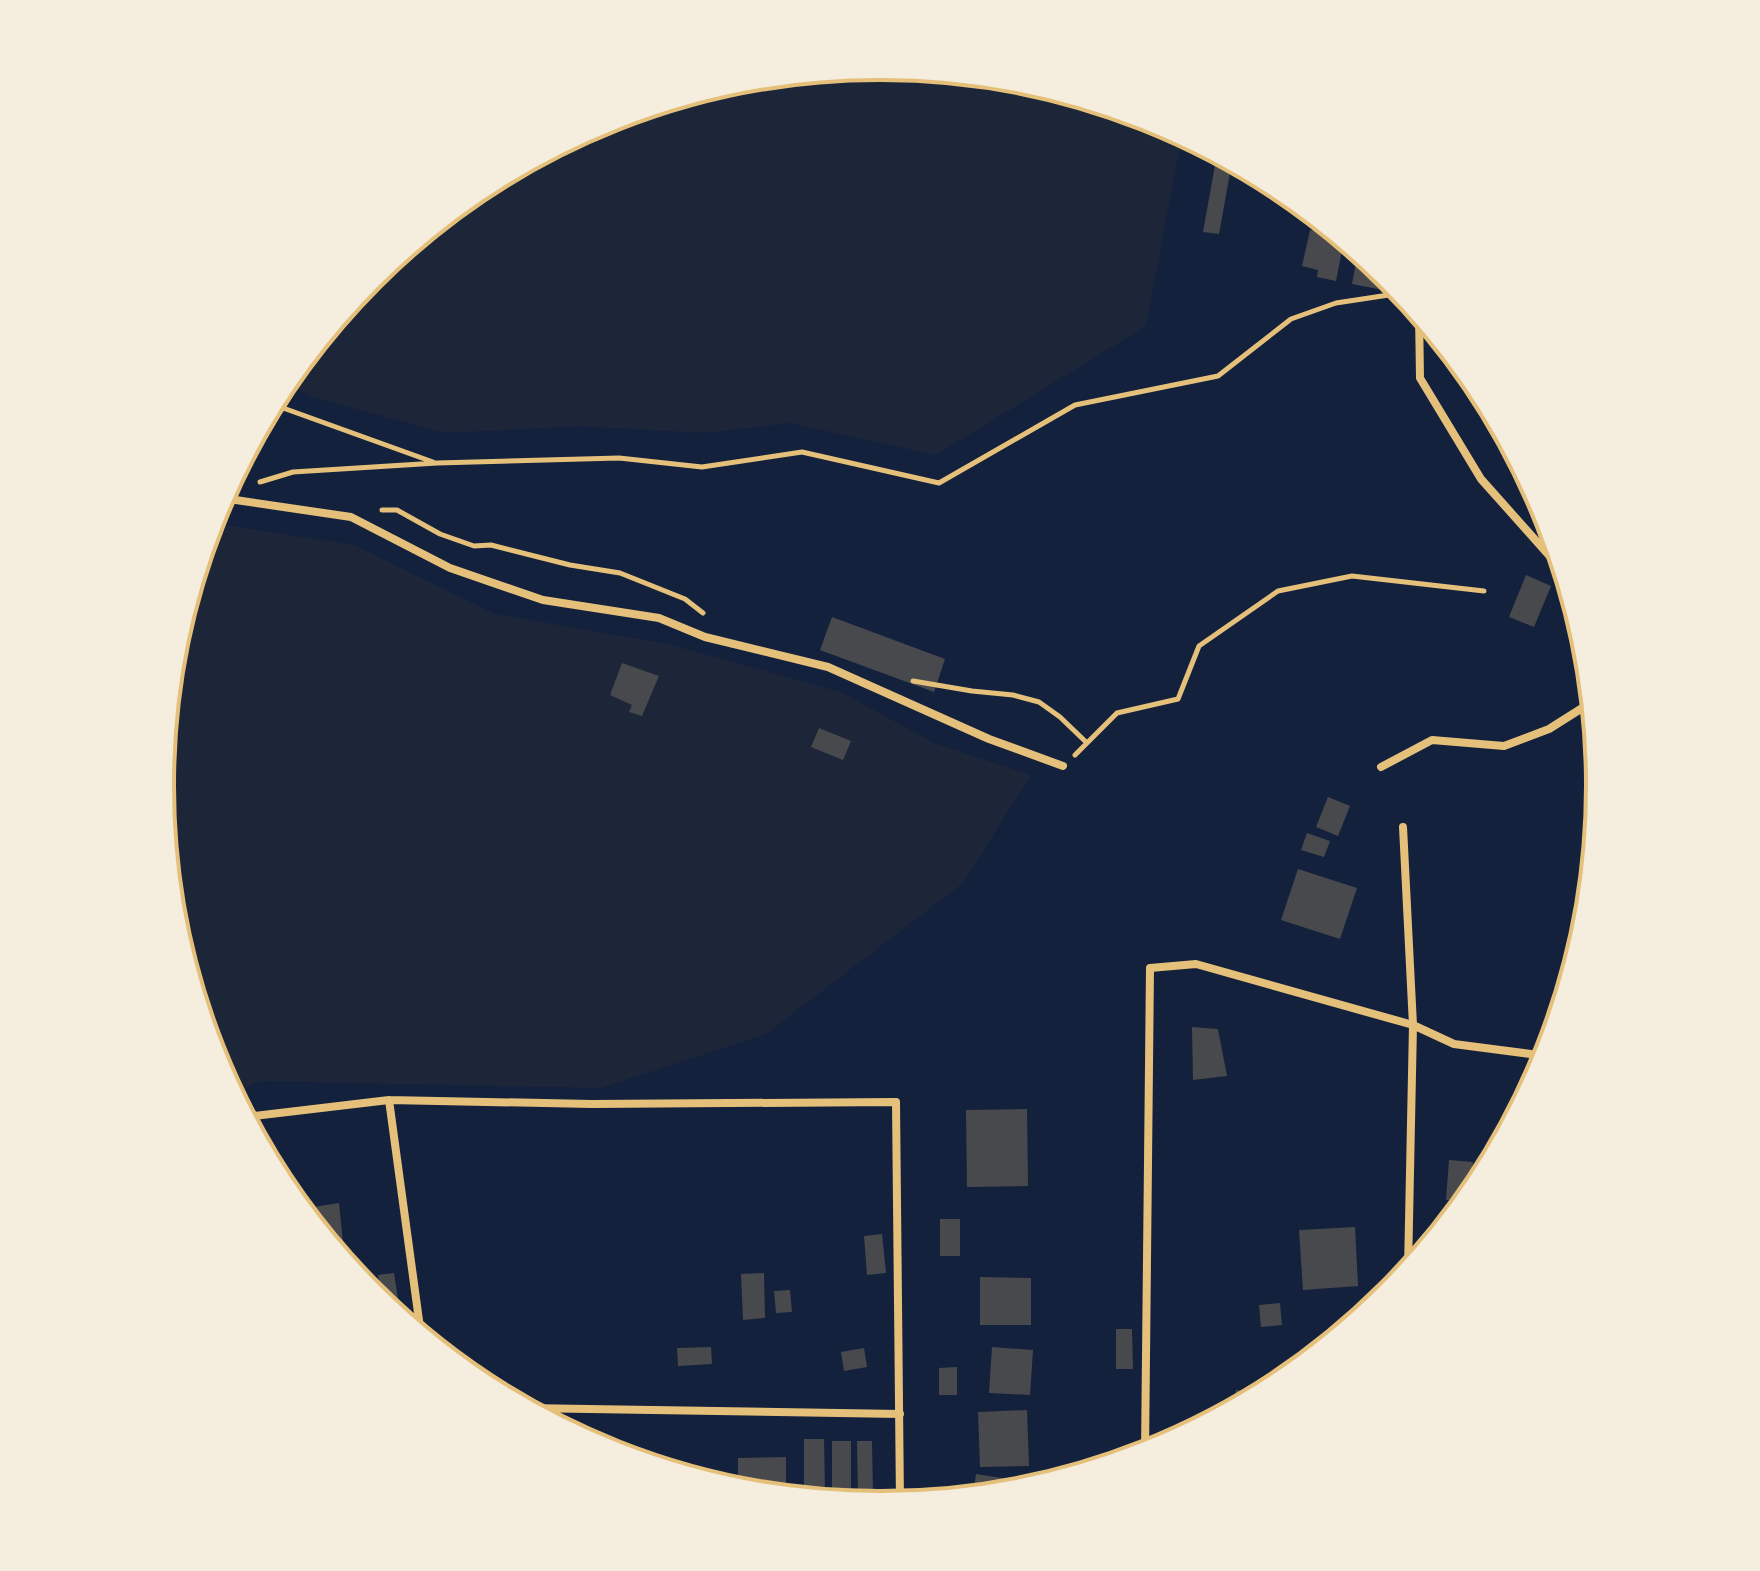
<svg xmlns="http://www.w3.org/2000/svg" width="1760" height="1571" font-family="Rubik,sans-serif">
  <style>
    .green { fill: #1d2539 }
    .building { fill: #48494c }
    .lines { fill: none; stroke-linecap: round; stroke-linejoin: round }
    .path { stroke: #e5c07b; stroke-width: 5 }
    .minor { stroke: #e5c07b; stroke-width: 8 }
    .rim { fill: none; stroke: #e5c07b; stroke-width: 4 }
  </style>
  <rect width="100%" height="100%" fill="#14213d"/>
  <path class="green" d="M880,66L1021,80L1156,121L1182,135L1146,326L936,455L790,423L704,433L578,426L446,433L312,397L285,382L372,276L481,187L605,121L740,80Z
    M218,524L354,545L495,614L668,644L841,692L934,743L1031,775L963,883L766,1034L601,1088L261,1081L233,1093L215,1060L174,925L161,785L174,645L210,527Z"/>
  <path class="building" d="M1217,154L1232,162L1219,234L1203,232Z
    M1310,230L1338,235L1344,240L1336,281L1317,277L1318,270L1302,266Z
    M1358,252L1389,277L1395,284L1393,292L1352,284Z
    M1526,575L1551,586L1534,627L1509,617Z
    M832,617L945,659L934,692L820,650Z
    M622,663L659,676L642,716L629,712L632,705L610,695Z
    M819,728L851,741L843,760L811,747Z
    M1328,797L1350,806L1338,836L1316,827Z
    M1307,833L1330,841L1324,857L1301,850Z
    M1298,869L1357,888L1340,939L1281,920Z
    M1192,1027L1218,1029L1227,1076L1193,1080Z
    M1027,1109L1028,1186L967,1187L966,1110Z
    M1449,1160L1473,1162L1470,1195L1465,1201L1446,1200Z
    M339,1203L345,1262L301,1209Z
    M940,1219H960V1256H940Z
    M1355,1227L1358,1286L1303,1290L1299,1230Z
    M882,1234L886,1273L867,1275L864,1236Z
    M394,1273L399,1306L388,1308L383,1304L378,1275Z
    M764,1273L765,1318L743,1320L741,1274Z
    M980,1277L1031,1278V1325H980Z
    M790,1290L792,1312L776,1313L774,1291Z
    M1280,1303L1282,1325L1261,1327L1259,1305Z
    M1360,1303H1378L1360,1318Z
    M1116,1329H1132L1133,1369H1116Z
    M711,1347L712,1364L678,1366L677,1348Z
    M992,1347L1033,1350L1030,1395L989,1393Z
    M864,1348L867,1367L844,1371L841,1352Z
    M957,1367V1395H939V1368Z
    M1236,1390L1264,1392L1234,1408Z
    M1027,1410L1029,1466L980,1467L978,1412Z
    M804,1439H824L825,1493H804Z
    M832,1441H851V1497H832Z
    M857,1441H872L873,1495H858Z
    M786,1457V1496L738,1491V1458Z
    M976,1474L1034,1483V1487L1020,1491L973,1496Z"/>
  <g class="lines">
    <path class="path" d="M1446,347L1460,373L1471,377
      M272,404L433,462
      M260,482L293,472L437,463L619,458L702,467L802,452L939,483L1075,405L1218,376L1291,319L1336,303L1402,293
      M382,510H397L440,534L474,546L491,545L570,565L620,573L685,599L703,613
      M913,681L972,691L1013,695L1039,702L1060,717L1087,743
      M1075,755L1117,713L1178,699L1199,646L1278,591L1352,576L1484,591"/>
    <path class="minor" d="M1419,313L1420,378L1481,479L1563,571
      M222,498L351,517L450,568L543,600L659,618L705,637L828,667L989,739L1063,766
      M1381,767L1432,740L1504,746L1549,729L1587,705L1591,700
      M1403,827L1413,1025L1408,1270
      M389,1100L421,1335
      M245,1117L389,1100L592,1104L896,1102L900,1503
      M525,1408L900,1414
      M1145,1453L1150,968L1196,964L1413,1025L1454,1044L1546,1056"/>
  </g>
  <path d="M0 0H1760V1571H0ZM879 80H881A705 705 0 0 1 1586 785V786A705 705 0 0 1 881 1491H879A705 705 0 0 1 174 786V785A705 705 0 0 1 879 80Z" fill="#f5edde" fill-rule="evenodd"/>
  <path class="rim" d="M879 80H881A705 705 0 0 1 1586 785V786A705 705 0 0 1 881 1491H879A705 705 0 0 1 174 786V785A705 705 0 0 1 879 80Z"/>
</svg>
